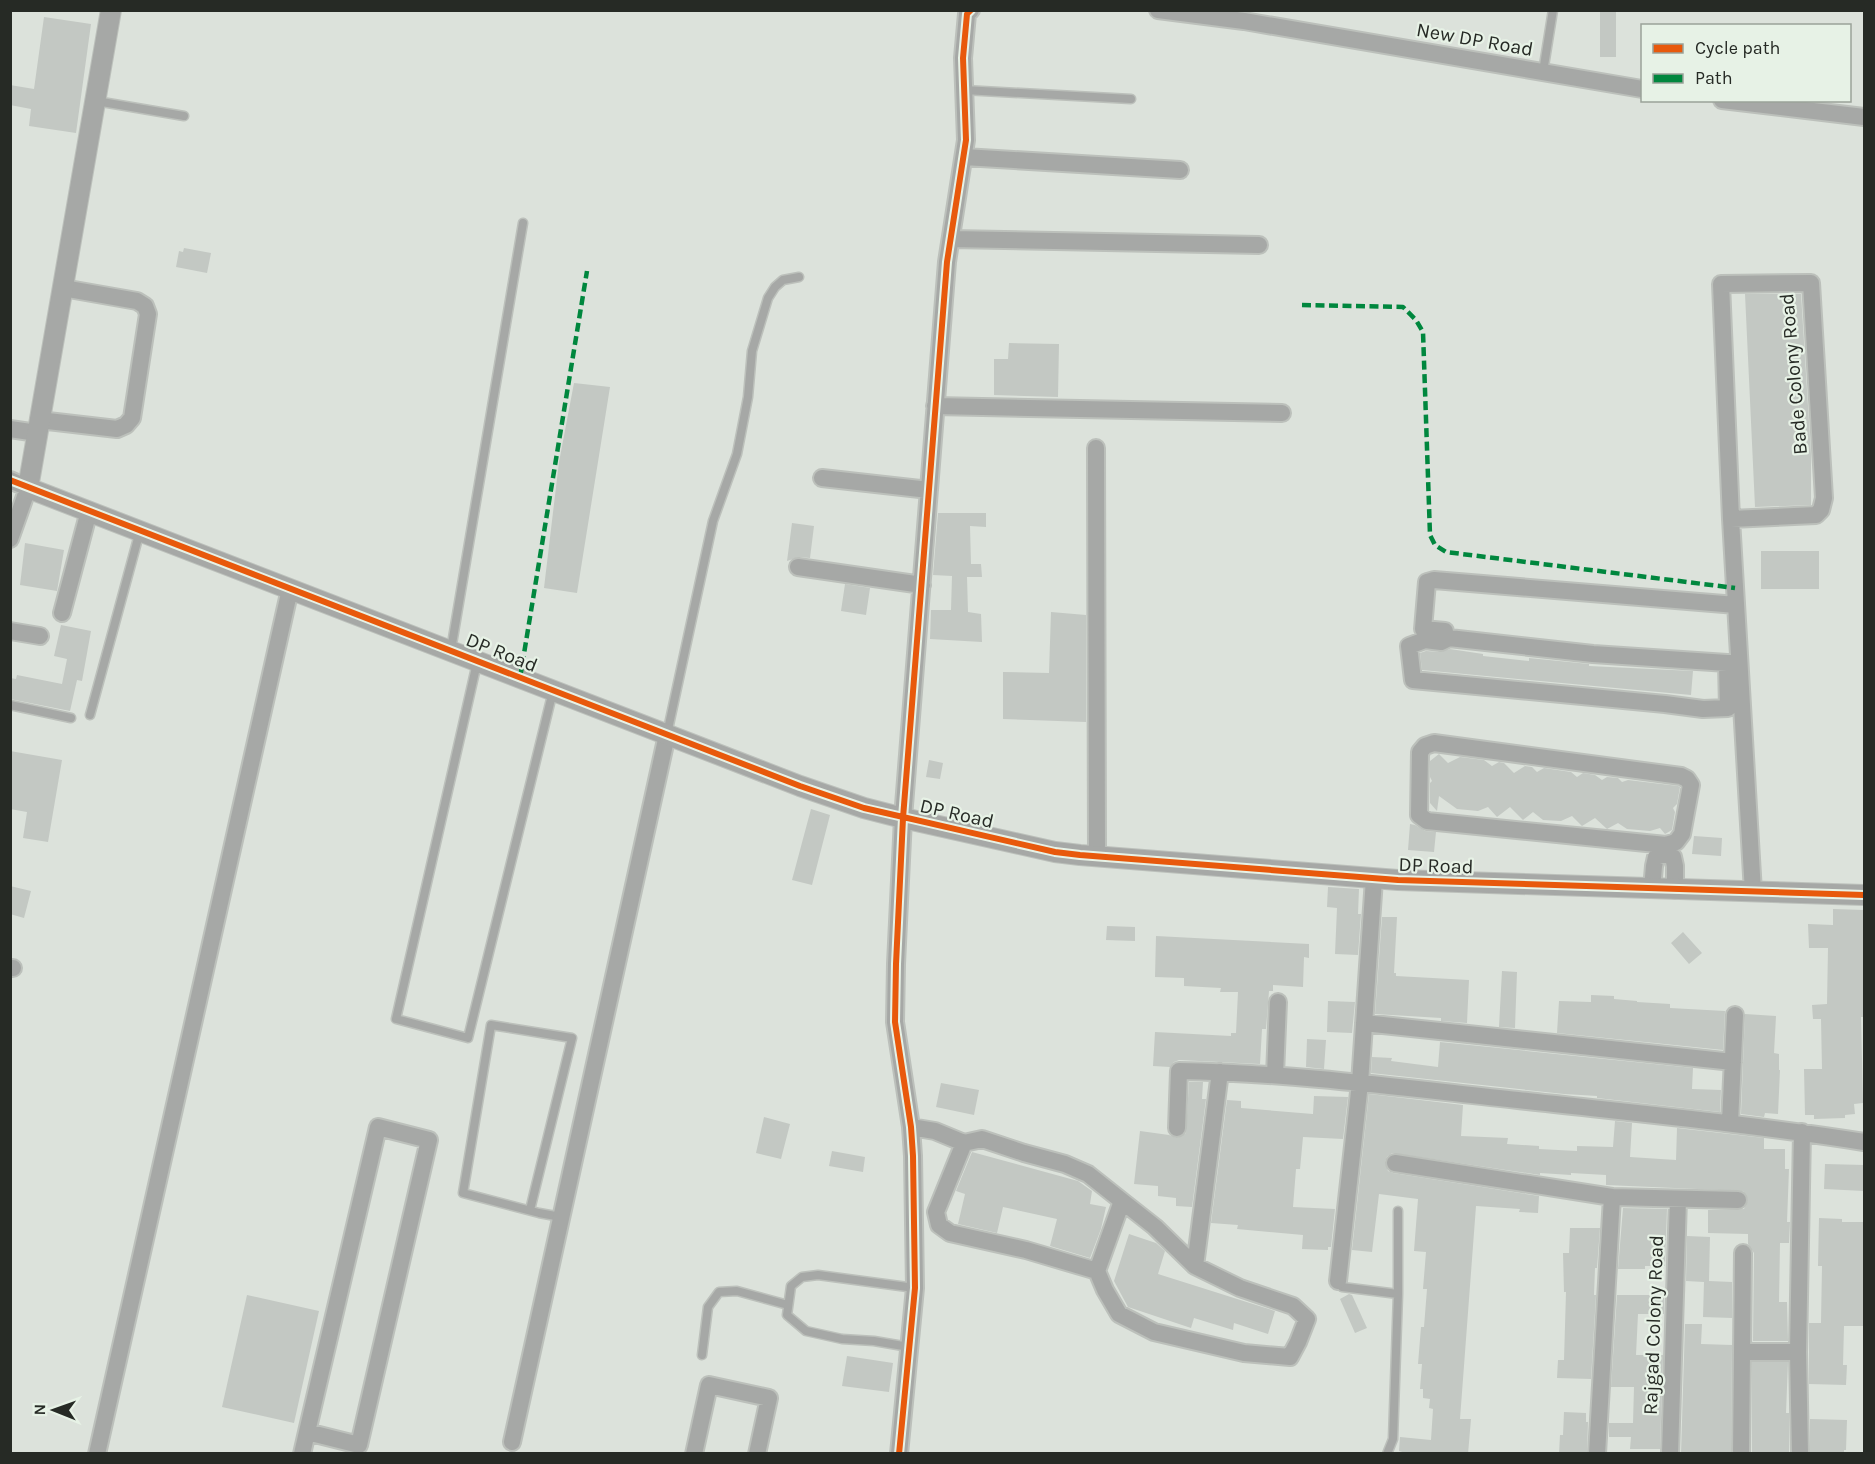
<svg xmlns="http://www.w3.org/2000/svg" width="1875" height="1464" font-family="Karla,sans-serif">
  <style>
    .building { fill: #c3c8c3 }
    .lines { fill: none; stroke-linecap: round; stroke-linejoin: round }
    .service-casing { stroke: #bcc0bb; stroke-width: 11 }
    .minor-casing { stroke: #bcc0bb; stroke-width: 20 }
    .tertiary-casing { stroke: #bcc0bb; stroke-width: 22 }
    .service { stroke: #a6a8a6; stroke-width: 8 }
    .minor { stroke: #a6a8a6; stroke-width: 16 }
    .tertiary { stroke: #a6a8a6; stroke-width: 20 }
    .quiet { stroke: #00873e; stroke-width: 4.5; stroke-dasharray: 9 4.5; stroke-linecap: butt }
    .cycleway-casing { stroke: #e7f2e6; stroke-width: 10 }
    .cycleway { stroke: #e8590c; stroke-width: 6 }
    .labels { text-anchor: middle; stroke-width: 4.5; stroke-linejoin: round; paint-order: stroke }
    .street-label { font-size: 20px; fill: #262a25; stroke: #e7f2e6 }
  </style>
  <rect width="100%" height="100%" fill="#dce2db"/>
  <path class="building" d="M1600,10H1616V57H1600Z
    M44,17L91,24L76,133L29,126L31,109L10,105V85L34,89Z
    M184,248L211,253L207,273L176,267L179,251L183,252Z
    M1745,294H1801L1811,454V505L1755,507Z
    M1009,343L1059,344L1058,397L994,395V359H1008Z
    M574,383L610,387L577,593L544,588L559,462Z
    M938,513H986V527L970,526L971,564H981L982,577H967L968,612L981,614L982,642L930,639L931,610H951L952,576L933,575Z
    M792,523L814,526L810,558L799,557L787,561Z
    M25,543L64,550L57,591L20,585Z
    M1761,551H1819V589H1761Z
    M845,584L870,588L866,615L841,611Z
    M1051,612L1086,615V722L1003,719V672L1049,673Z
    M61,625L91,631L82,681L77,680L70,711L10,699V678L16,679L17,675L62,684L67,659L54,656Z
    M1450,649L1483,654V656L1529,661V658L1589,664V666L1693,671L1691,695L1422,670L1420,653L1426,651L1440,652Z
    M10,751L62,760L48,842L23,838L27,812L10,809Z
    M1439,754L1448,763L1460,757L1484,760L1492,766L1499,762L1504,763L1514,773L1525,766L1532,767L1537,772L1544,768L1571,772L1577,777L1583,773L1595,775L1602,780L1607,777L1618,778L1622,782L1628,780L1678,786L1680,787L1677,804L1673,808L1675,812L1672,830L1665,834L1660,828L1650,831L1627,829L1618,823L1607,829L1595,818L1582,826L1572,816L1561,821L1543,820L1533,812L1523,820L1510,807L1497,817L1488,807L1478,811L1457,809L1439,796L1437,811L1430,803V783L1432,781L1430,777V761Z
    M929,760L943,763L940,779L926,777Z
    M811,809L830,815L812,885L792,880Z
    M1410,824L1415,825L1425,831L1436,832L1434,852L1408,850Z
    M1694,836L1722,838L1721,856L1692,854Z
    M10,886L31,891L24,918L10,914Z
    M1328,887L1359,889L1358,914H1361L1358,955L1335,954L1337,908L1327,907Z
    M1833,909L1864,910V1017H1861L1863,1103L1854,1104L1855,1114L1845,1115V1118L1814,1119V1115H1805L1804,1069H1822L1821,1019H1813L1812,1005L1827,1004L1828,948H1809L1808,924L1833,925Z
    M1382,917H1397L1394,973H1396V976L1469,980L1467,1023L1441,1021V1018L1375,1014Z
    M1107,926L1135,927V941L1106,940Z
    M1683,932L1702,953L1689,964L1671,943Z
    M1156,936L1309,944V958L1304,957L1303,987L1273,985V991H1269L1266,1029H1262L1260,1064L1179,1060L1174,1062L1170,1067L1153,1066L1155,1032L1231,1036V1033H1236L1238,992H1220L1221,988L1184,986V978L1155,977Z
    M1502,971L1517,972L1515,1028L1499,1027Z
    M1591,995L1614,996V999L1637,1001V1002L1670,1004V1008L1725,1011L1723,1050L1557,1033L1559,1001L1591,1002Z
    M1328,1001L1355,1002L1352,1033L1327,1032Z
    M1745,1014L1776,1016L1774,1053L1779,1054V1070H1780L1778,1114L1765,1113L1764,1117L1741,1114Z
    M1307,1039L1326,1040L1324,1069L1306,1067Z
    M1440,1042L1693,1068L1692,1089L1721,1090L1720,1112L1597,1098V1096L1564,1094L1371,1073L1372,1057L1392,1058L1391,1061L1438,1067Z
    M1189,1082H1203L1202,1099H1206L1192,1207L1176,1206V1198L1158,1196V1186L1134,1184L1140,1131L1169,1135L1177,1138L1186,1133Z
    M941,1083L979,1090L974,1115L936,1107Z
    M1369,1094L1463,1105L1461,1136L1508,1138L1507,1144L1539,1146V1149L1577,1151V1146L1613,1147L1615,1121L1632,1123L1630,1157L1676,1160L1677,1128L1764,1138V1149H1785V1169H1789L1787,1222H1790L1789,1243H1780L1779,1302H1787L1788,1341H1753L1754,1253L1748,1244V1234L1708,1233V1210L1744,1209L1748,1200L1743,1191L1606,1185V1175L1571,1173V1175L1540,1173V1175L1392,1153L1387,1157L1385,1162L1388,1171L1393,1173L1539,1196L1538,1213L1519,1212L1520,1209L1476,1206L1460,1419H1471L1468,1454H1409L1399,1451L1400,1437L1431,1440L1433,1409L1429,1408L1430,1399L1423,1398V1389H1420L1422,1364H1418L1421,1327H1424L1427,1289H1423L1426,1252L1414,1251L1418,1199L1379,1194L1372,1252L1352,1250Z
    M1314,1096L1348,1097L1343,1139L1303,1137L1300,1169H1296L1293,1207L1335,1209L1331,1247H1328V1250L1302,1249L1303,1235L1237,1229L1238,1225L1211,1223L1227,1100L1241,1101V1108L1313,1114Z
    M764,1117L790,1124L781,1159L756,1153Z
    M832,1151L865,1157L863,1172L829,1166Z
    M972,1152L1078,1181L1092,1191L1090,1204L1106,1207L1101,1229L1090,1258L1050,1246L1057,1219L1003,1207L997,1233L958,1224L965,1194L956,1191Z
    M1825,1164L1864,1165V1191L1824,1189Z
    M1623,1208L1667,1209L1665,1266H1645V1269H1618Z
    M1819,1218L1842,1219V1222H1864V1326H1844L1843,1365H1847L1846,1385L1809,1384V1323H1821L1822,1266H1818Z
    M1570,1228H1600L1597,1268H1595L1594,1295H1596L1591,1379L1557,1378L1558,1360H1564L1566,1292H1564L1563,1253H1569Z
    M1129,1234L1156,1243L1165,1251L1158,1274L1275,1311L1268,1334L1234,1323L1233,1330L1194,1318L1191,1328L1128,1307L1114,1281Z
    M1687,1236L1710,1237L1709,1281L1732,1282V1318L1703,1317L1704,1282L1686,1281Z
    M1349,1294L1352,1295L1367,1328L1355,1333L1340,1299Z
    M247,1295L319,1311L294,1423L222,1407Z
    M1617,1295H1664V1314H1638L1636,1355H1663L1660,1449H1630L1631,1437H1609V1423H1633L1634,1387H1611Z
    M1685,1324H1702L1701,1344L1732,1345L1731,1454H1681Z
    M847,1356L893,1363L889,1392L842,1386Z
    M1752,1362H1788L1786,1413H1789V1454H1752Z
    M1564,1412L1586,1413V1422H1588L1587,1454H1559L1560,1435H1563Z
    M1810,1419L1847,1420L1846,1450H1844V1454H1810Z"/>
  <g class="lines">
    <g class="service-casing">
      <path id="service" d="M1543,72L1553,10
        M964,90L1131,99
        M96,101L184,116
        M451,650L523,223
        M477,663L396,1019L468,1038L553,691
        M10,705L71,718
        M90,715L140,531
        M667,734L713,521L737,454L748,397L752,351L768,298L775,287L783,280L799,277
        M530,1210L572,1038L491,1025L463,1193L539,1213L561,1217
        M1338,1281L1342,1287L1398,1294L1393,1439L1387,1454
        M1398,1294V1211
        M909,1347L874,1341L842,1339L806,1331L787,1315L791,1286L802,1277L818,1275L915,1288
        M702,1355L708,1307L719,1292L737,1291L788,1305"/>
    </g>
    <g class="minor-casing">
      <path id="minor" d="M1158,10L1244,21L1642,89
        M1722,100L1864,117
        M964,157L1180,170
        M951,239L1259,245
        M935,406L1282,413
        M39,420L117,429L126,425L132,418L148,314L145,306L137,301L63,288
        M10,429L37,433
        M1096,448L1097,857
        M822,478L929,490
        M10,480L28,488L10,539
        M1731,519L1816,515L1821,510L1824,498L1811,283L1721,284L1731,519L1753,892
        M798,567L922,585
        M62,613L89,511
        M10,631L40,636
        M1445,631L1423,629L1427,582L1434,580L1736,605
        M1727,663L1728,708L1703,709L1665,704L1413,680L1409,646L1425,640L1441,642L1449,638L1593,654L1727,663L1739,662
        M1434,743L1681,776L1687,779L1691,785L1682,834L1676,842L1666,845L1427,821L1419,815L1420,752L1425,746Z
        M1652,889L1654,866L1656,857L1665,854L1673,857L1675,866V890
        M10,968H13
        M1364,1023L1733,1062
        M1275,1075L1278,1002
        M1730,1123L1735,1015
        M911,1127L935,1131L964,1143
        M1177,1128L1179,1071C1293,1073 1405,1088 1518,1100C1634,1113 1750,1124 1864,1142
        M1395,1163L1612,1197L1597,1454
        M1612,1197L1738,1200
        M1195,1266L1155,1227L1122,1201L1097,1271L1105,1290L1119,1314L1154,1332L1244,1353L1290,1357L1298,1342L1307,1319L1293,1306L1240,1288L1195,1266L1220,1072
        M1097,1271L1026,1250L950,1233L939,1225L936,1212L964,1143L982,1139L1024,1153L1065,1164L1088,1174L1122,1201
        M1338,1281L1360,1083L1374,879
        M1742,1352H1798
        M512,1442L667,735
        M97,1454L290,589
        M302,1454L307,1432L378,1127L429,1140L359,1445L307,1432
        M694,1454L709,1385L769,1398L757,1454
        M899,1454L915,1288L913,1156L911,1127L895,1022L896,964L903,818L947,262L966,140L963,58L967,14L971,10
        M1670,1454L1678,1199
        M1741,1454L1743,1253
        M1800,1454L1798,1352L1802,1132"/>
    </g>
    <g class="tertiary-casing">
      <path id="tertiary" d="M111,10L28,488L800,786L864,808L903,818L1055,852L1080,855L1398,880L1864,895"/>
    </g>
    <use href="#service" class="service"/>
    <use href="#minor" class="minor"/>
    <use href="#tertiary" class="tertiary"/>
    <path class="quiet" d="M1302,305L1403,307L1416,320L1423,332L1430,535L1435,545L1446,552L1735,588
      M520,678L587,271"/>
    <g class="cycleway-casing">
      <path id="cycleway" d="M10,480L800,786L864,808L1055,852L1080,855L1398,880L1864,895
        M899,1454L915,1288L913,1156L911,1127L895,1022L896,964L903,818L947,262L966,140L963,58L967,14L971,10"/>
    </g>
    <use href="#cycleway" class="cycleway"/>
  </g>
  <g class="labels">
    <g class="street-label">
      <text transform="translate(1475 39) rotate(10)" y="7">New DP Road</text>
      <text transform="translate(1793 374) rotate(-95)" y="7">Bade Colony Road</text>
      <text transform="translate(502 652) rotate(22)" y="7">DP Road</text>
      <text transform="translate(957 813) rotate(13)" y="7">DP Road</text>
      <text transform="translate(1436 865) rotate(2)" y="7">DP Road</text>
      <text transform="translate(1653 1325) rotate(-88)" y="7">Rajgad Colony Road</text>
    </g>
  </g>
  <rect width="1875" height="1464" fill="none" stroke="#262a25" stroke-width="24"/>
  <rect x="1641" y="24" width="210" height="78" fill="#e7f2e6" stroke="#9aa299" stroke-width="1.5"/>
  <rect x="1653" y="44" width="30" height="9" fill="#e8590c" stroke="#9aa299" stroke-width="1.5"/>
  <text x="1695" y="54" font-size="18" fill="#262a25">Cycle path</text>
  <rect x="1653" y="74" width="30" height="9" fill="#00873e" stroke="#9aa299" stroke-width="1.5"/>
  <text x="1695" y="84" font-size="18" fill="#262a25">Path</text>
  <g transform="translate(54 1410) rotate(271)" stroke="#e7f2e6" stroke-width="4.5" paint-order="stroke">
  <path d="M0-4.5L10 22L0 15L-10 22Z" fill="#262a25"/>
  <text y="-9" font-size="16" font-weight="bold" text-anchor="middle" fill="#262a25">N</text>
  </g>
</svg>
